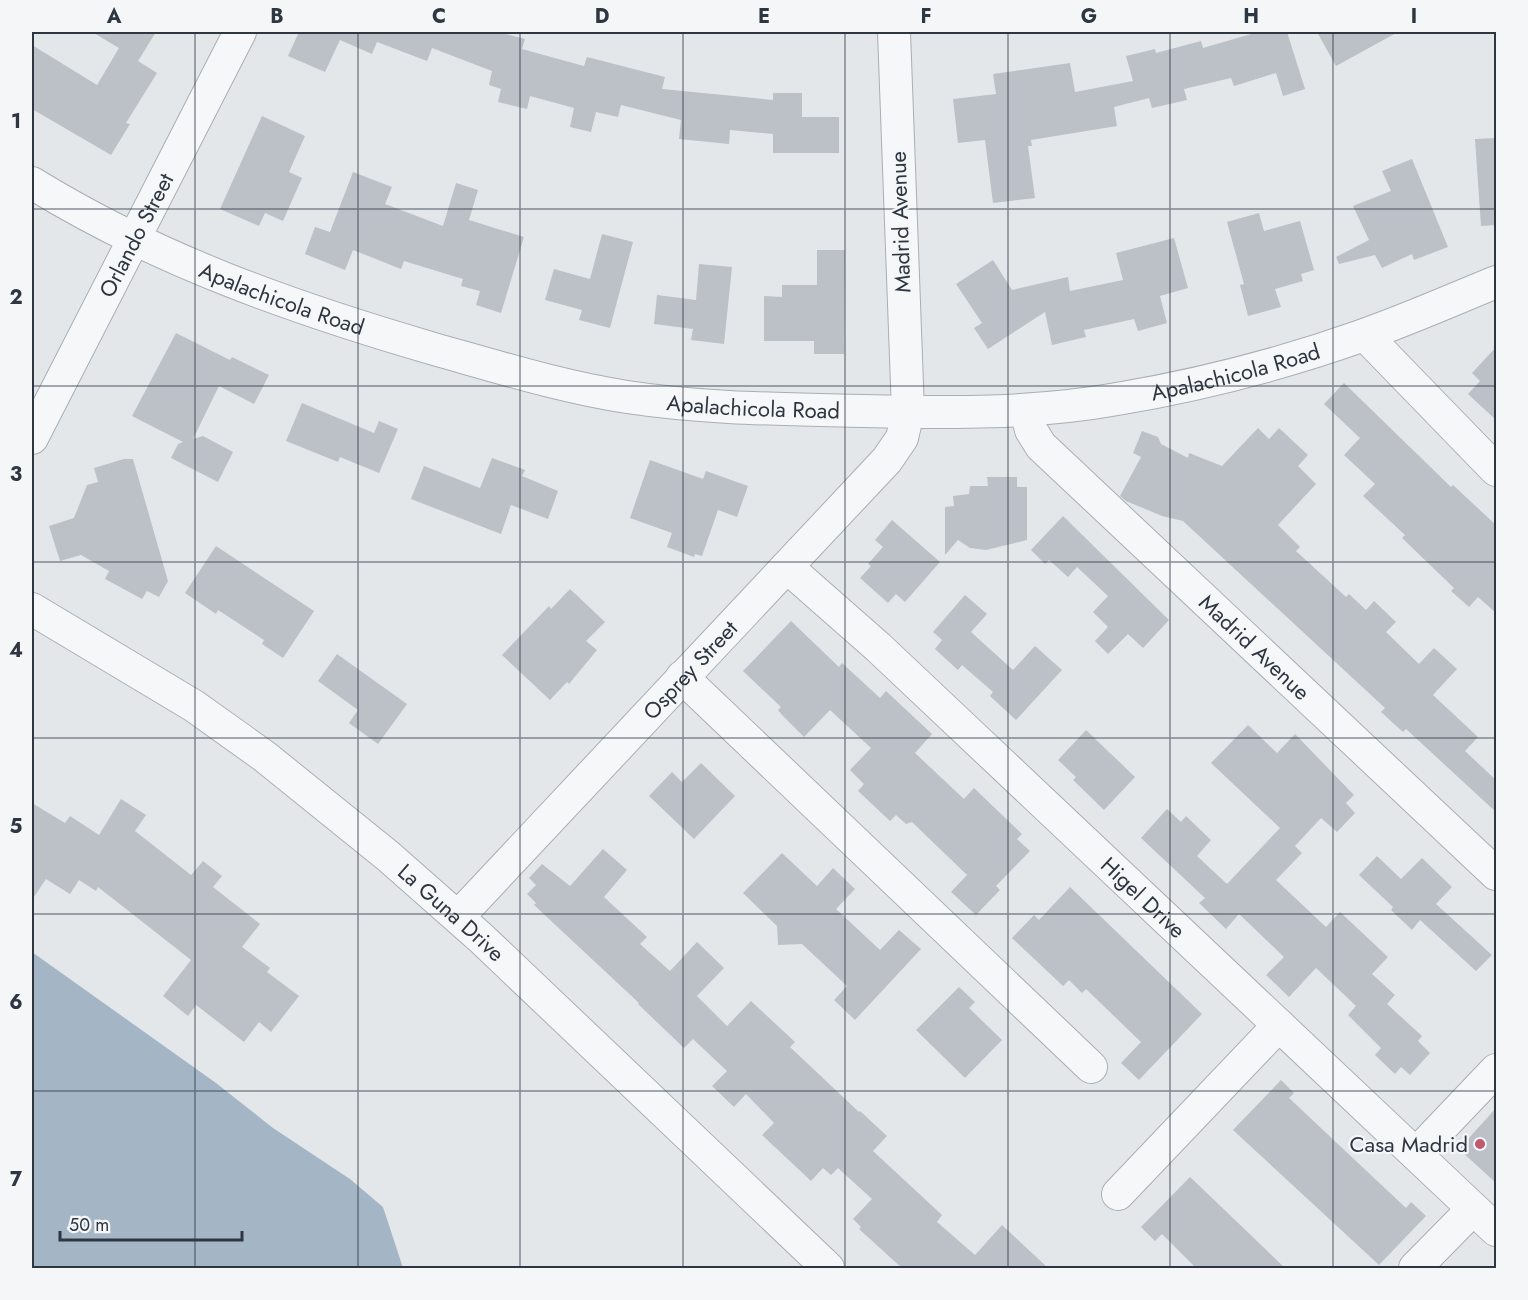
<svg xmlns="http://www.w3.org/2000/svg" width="1528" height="1300" font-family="Jost,sans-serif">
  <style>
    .water { fill: #a4b6c6 }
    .building { fill: #bcc0c7 }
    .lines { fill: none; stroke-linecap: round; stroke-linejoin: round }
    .minor-casing { stroke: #aaaeb4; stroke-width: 34 }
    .minor { stroke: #f6f7f9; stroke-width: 32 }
    .grid { fill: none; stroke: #2e3641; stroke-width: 1.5; stroke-opacity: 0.55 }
    .poi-dot { fill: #c0596e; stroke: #f4f6f8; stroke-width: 2 }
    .labels { text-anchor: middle; stroke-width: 4.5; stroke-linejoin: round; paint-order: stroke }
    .street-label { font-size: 22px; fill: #2e3641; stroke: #f4f6f8 }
    .poi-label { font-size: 22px; fill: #2e3641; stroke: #f4f6f8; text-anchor: end }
    .neatline { fill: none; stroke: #2e3641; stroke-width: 2 }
    .grid-label { font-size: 20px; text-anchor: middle; font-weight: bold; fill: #2e3641 }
  </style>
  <rect width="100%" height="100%" fill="#e4e7ea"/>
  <path class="water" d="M32,952L216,1083L273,1128L350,1179L383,1207L403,1268H32Z"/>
  <path class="building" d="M92,32H156L138,61L157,73L126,123L130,124L111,155L32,109V45L97,85L119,48Z
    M299,32H498L525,39L522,49L584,66L587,57L665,77L662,89L773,100V93H802V117H839V153H773V134L730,130L729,144L679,139L681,120L621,105L618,117L596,112L591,132L570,127L574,108L530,96L527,109L498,102L501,89L489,85L492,71L432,48L427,61L377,42L372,54L340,40L325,72L288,56Z
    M1258,32H1287L1305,89L1283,96L1276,73L1234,86L1231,78L1184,89L1187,100L1152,108L1149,98L1114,107L1117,126L1031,140L1032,146H1028L1035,198L993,203L985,140L958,143L953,99L996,94L993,74L1070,63L1075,92L1133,81L1126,56L1155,49L1156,53L1201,41L1203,48Z
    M1317,32H1398L1336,66Z
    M262,116L305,136L289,172L302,178L283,221L265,213L259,226L220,209Z
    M1497,138V225L1481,226L1475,139Z
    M1412,159L1448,247L1414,260L1412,254L1382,268L1375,255L1339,264L1336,257L1369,240L1353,206L1391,191L1382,171Z
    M353,172L392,187L385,204L443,226L456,183L478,190L469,220L524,237L501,313L476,305L480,291L461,286L463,279L404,261L401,269L353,250L345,270L305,254L315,227L330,232Z
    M1259,213L1264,231L1300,221L1314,270L1301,274L1303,281L1275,289L1281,307L1248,316L1240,285L1244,284L1227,222Z
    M602,234L633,242L610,328L579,320L582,310L545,300L554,269L590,279Z
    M1174,238L1188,288L1160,296L1167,323L1138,331L1134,319L1084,330L1086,337L1052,345L1045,312L988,349L974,328L982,323L956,284L993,260L1012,290L1068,277L1070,291L1123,280L1116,253Z
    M817,250H845L844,354H814V341H764V296L782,297V285H817Z
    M699,264L732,267L724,344L691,340L693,329L654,324L657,295L696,300Z
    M176,333L230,360L232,357L269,375L254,404L219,386L193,439L203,436L233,452L218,482L171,458L178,444L183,442L132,416Z
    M1497,346V421L1468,394L1480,381L1472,373Z
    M1344,383L1451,487L1453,485L1497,526V614L1478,597L1469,607L1451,591L1454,588L1402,538L1405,535L1363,496L1375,484L1344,455L1360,438L1324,404Z
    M302,403L374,433L379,421L398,429L379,473L340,457L338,462L286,441Z
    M1258,428L1269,439L1279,428L1308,455L1298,466L1316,484L1278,525L1300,547L1296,551L1346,597L1349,594L1366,610L1374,601L1396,622L1386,632L1419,664L1434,648L1457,669L1433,695L1478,737L1465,751L1497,781V813L1406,729L1403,732L1381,712L1385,708L1183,521L1162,516L1126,501L1120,496L1141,457L1133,453L1142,431L1158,437L1161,444L1188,458L1189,453L1222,466Z
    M492,458L525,470L522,476L558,491L548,519L511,505L501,534L411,499L424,466L480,488Z
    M124,459H133L168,581L159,597L147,591L142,599L105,579L109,571L81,555L60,561L49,526L74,518L87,485L98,482L94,468Z
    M650,460L703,479L706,471L748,486L737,517L718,510L702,556L695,554L694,557L667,547L672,533L630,518Z
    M987,477H1017V487H1027V540L986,550L970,548L958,540L945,555V507L954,506L953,496L969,494L970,486H988Z
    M1063,516L1169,620L1143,648L1128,634L1108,654L1095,641L1108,627L1093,612L1108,596L1077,567L1068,577L1049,560L1045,564L1031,550Z
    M892,520L940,562L905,602L896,594L888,603L860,578L871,566L868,564L883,547L875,540Z
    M216,546L314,611L283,658L262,644L264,640L218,610L216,614L185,593Z
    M570,589L605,622L586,641L597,650L569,684L567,682L550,700L502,655L549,606L551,609Z
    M965,595L987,614L971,632L1013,670L1035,646L1062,670L1016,720L990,696L993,692L962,665L958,670L935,649L942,640L933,632Z
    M791,621L839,667L842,663L880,698L886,691L932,734L915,753L964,799L974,788L1022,834L1017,839L1030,851L996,886L1000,890L976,915L951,892L967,875L912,822L906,824L896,815L890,821L858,791L864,784L850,770L871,748L830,710L804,737L782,715L778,710L781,707L743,671Z
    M337,654L407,704L378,744L349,723L358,710L318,681Z
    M1248,725L1277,753L1295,734L1354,795L1346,803L1355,813L1337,832L1321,818L1295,846L1302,853L1276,880L1326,927L1340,912L1388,957L1372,974L1395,995L1387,1004L1422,1036L1418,1041L1430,1053L1410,1075L1401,1067L1395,1074L1375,1055L1381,1048L1348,1015L1356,1006L1316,968L1289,997L1266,975L1284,957L1239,914L1226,929L1199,903L1205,898L1141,838L1167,809L1181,822L1186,816L1211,840L1197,856L1227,884L1280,828L1211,763Z
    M1086,730L1135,777L1104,810L1073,780L1076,777L1058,760Z
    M701,763L735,796L694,839L649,796L672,772L682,782Z
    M121,799L146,815L135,831L191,875L203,861L222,876L213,887L260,924L242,947L270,968L267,972L299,996L271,1032L259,1022L244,1042L196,1005L188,1016L163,996L191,960L98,887L96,891L79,880L70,894L46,879L32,900V803L65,823L70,816L99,835Z
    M603,849L627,870L604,897L647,937L640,944L670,971L697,942L724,968L697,996L727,1026L751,1001L795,1042L790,1047L859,1112L860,1111L887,1136L873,1151L942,1215L937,1222L975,1255L1002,1225L1049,1269H903L859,1229L861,1227L853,1219L872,1199L838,1168L831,1175L823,1168L811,1181L762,1135L774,1123L746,1094L734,1107L712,1086L727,1071L693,1039L684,1048L638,1004L639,1003L534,905L536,903L527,894L536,885L529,878L542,864L570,886Z
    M782,853L817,886L833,868L855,889L836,909L880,950L899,930L921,949L855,1020L834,1000L847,986L802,944L778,945L777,926L743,893Z
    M1377,856L1401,879L1422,858L1452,887L1436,904L1492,955L1476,971L1420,920L1412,930L1391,910L1393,907L1359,875Z
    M1070,887L1202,1014L1139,1080L1121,1063L1141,1042L1086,989L1082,993L1069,980L1063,986L1012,938L1034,915L1039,920Z
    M959,987L975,1002L969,1008L1002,1040L965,1078L916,1030Z
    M1281,1080L1294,1093L1289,1098L1406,1208L1411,1202L1426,1216L1379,1265L1233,1130Z
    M1497,1107V1184L1459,1149Z
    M1190,1177L1210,1196L1286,1269H1197L1162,1234L1155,1241L1141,1227Z"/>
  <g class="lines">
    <g class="minor-casing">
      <g id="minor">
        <path id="s1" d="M32,183C157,260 293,308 434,349C498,367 562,387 627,397C706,409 785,409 864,411C948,413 1034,414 1117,399C1200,385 1282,364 1361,336C1407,320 1452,300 1496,282"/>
        <path d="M1365,335L1496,470"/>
        <path id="s2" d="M1026,410L1031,430L1041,446L1496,874"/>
        <path id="s3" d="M32,438L240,32"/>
        <path id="s4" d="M787,567L878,647L1496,1230"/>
        <path id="s5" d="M32,609L194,706L264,756L388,856L481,938L828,1268"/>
        <path d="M682,677L1091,1067"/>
        <path id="s6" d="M458,917L887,460L902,438L908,412L894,32"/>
        <path d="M1416,1154L1496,1070"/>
        <path d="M1118,1194L1279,1025"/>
        <path d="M1415,1268L1473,1209"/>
      </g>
    </g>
    <use href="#minor" class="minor"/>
  </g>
  <path class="grid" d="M195,32V1268M358,32V1268M520,32V1268M683,32V1268M845,32V1268M1008,32V1268M1170,32V1268M1333,32V1268M32,209H1496M32,386H1496M32,562H1496M32,738H1496M32,914H1496M32,1091H1496"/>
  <circle class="poi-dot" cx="1480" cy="1144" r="6"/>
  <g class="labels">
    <g class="street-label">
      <text transform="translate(900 222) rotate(-92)" y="8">Madrid Avenue</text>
      <text dy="8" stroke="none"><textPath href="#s3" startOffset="228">Orlando Street</textPath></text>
      <text dy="8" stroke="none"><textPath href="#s1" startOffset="276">Apalachicola Road</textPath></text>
      <text dy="8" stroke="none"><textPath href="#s1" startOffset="1248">Apalachicola Road</textPath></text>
      <text dy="8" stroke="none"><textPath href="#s1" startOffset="762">Apalachicola Road</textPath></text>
      <text dy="8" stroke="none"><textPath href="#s2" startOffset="333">Madrid Avenue</textPath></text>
      <text dy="8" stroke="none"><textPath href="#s6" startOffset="339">Osprey Street</textPath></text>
      <text dy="8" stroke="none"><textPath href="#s4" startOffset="486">Higel Drive</textPath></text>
      <text dy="8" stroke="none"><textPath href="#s5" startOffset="519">La Guna Drive</textPath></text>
    </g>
    <g class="poi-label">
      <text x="1468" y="1152">Casa Madrid</text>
    </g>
  </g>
  <rect width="1528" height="1300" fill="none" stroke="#f4f6f8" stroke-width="66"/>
  <path d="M60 1231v9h182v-9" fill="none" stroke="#2e3641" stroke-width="3"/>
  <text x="69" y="1231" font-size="18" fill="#2e3641" stroke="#f4f6f8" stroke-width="4.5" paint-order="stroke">50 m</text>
  <rect x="33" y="33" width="1462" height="1234" class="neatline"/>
  <g class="grid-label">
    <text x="114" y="23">A</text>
    <text x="277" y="23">B</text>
    <text x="439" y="23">C</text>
    <text x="602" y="23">D</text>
    <text x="764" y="23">E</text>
    <text x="926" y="23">F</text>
    <text x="1089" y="23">G</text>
    <text x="1251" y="23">H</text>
    <text x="1414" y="23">I</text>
    <text x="16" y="128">1</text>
    <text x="16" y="304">2</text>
    <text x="16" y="481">3</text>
    <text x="16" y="657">4</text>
    <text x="16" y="833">5</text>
    <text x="16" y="1009">6</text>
    <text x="16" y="1186">7</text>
  </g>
</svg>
